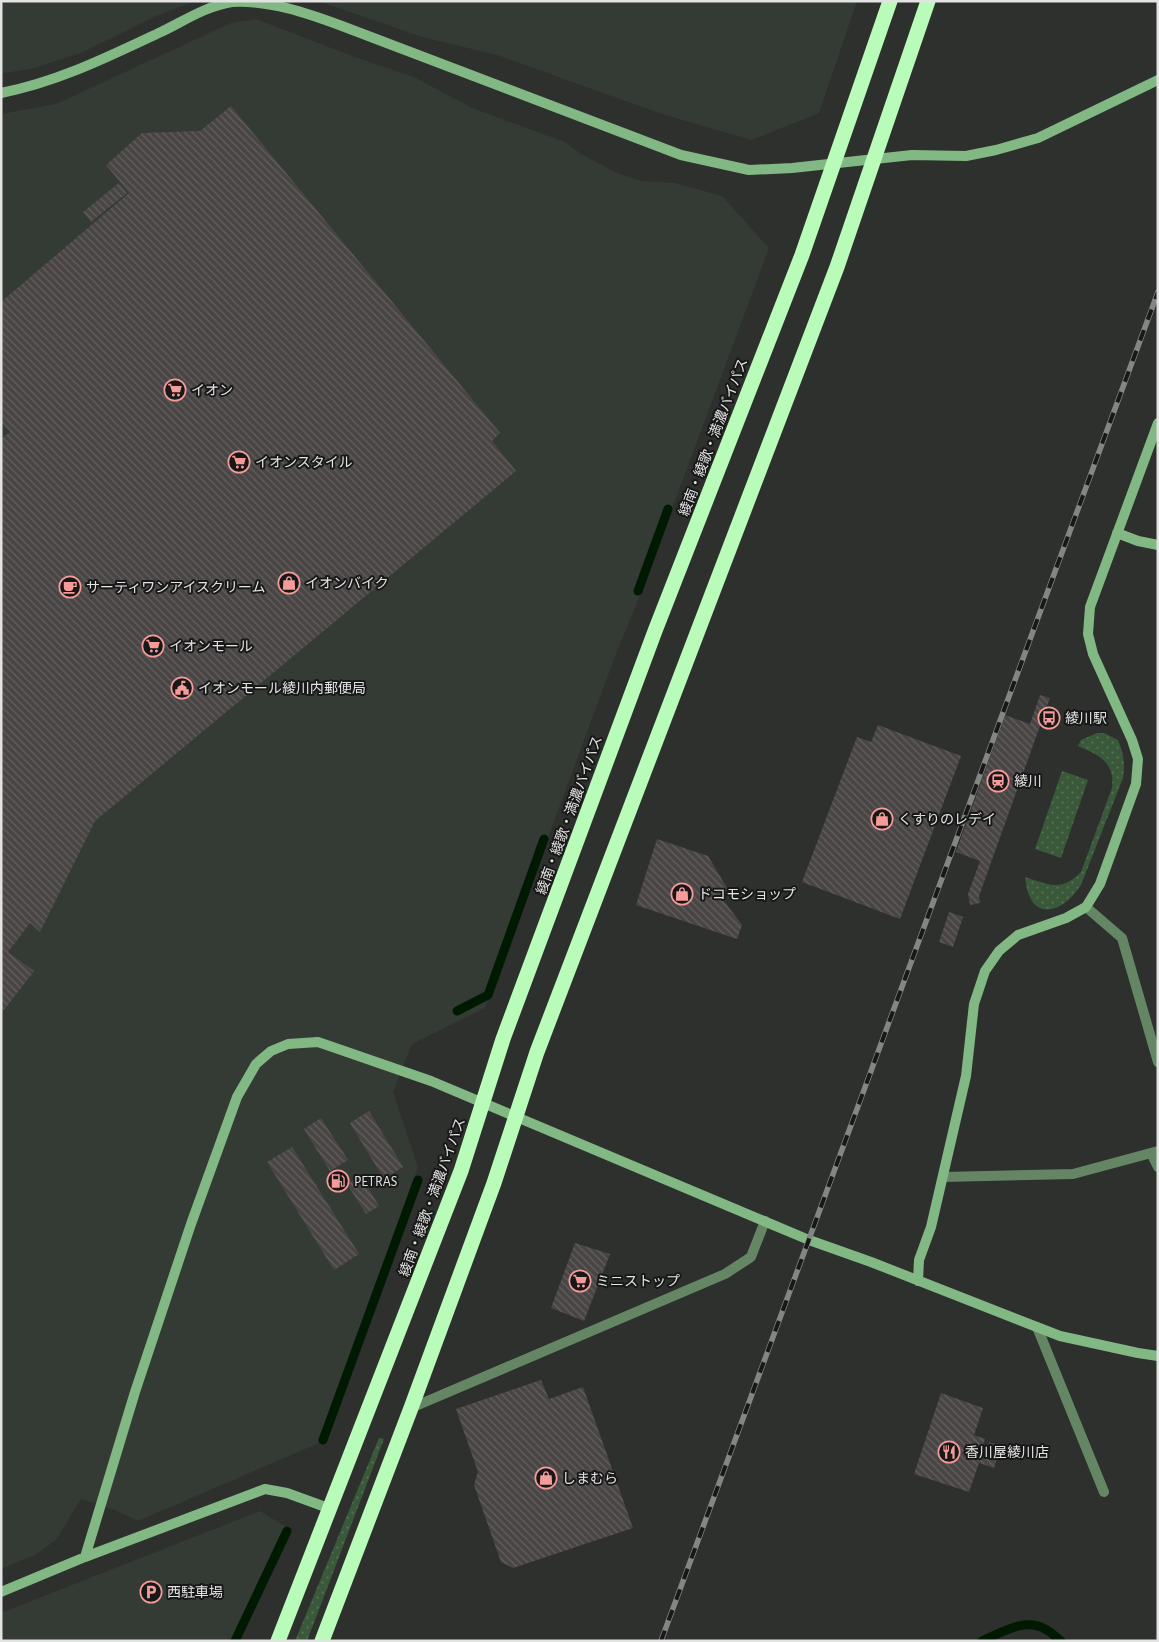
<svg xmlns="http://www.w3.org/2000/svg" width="1159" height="1642" font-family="'Alegreya Sans','Noto Sans JP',sans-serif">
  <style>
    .built { fill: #343b34 }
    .grass { fill: url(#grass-dots) }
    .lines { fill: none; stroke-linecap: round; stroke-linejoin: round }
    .stream { stroke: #001a01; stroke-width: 9 }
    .building { fill: url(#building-back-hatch) }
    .street { stroke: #658665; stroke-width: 10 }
    .secondary { stroke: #82b883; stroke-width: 10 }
    .highway { stroke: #b9fcba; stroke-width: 15 }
    .rail-casing { stroke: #848684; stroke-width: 5.5 }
    .rail { stroke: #171817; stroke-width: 4; stroke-dasharray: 11; stroke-linecap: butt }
    .labels { text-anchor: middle; stroke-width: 4; stroke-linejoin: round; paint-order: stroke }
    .poi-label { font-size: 14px; fill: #e2e3e2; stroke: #171817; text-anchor: start }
    .street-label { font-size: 14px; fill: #e2e3e2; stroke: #171817 }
  </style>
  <defs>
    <pattern id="grass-dots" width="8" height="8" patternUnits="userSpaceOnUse" patternTransform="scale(1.25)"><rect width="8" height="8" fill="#3a593a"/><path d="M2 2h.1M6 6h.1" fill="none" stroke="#567156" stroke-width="1.8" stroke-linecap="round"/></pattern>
    <pattern id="building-back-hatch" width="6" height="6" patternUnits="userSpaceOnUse" patternTransform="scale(1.25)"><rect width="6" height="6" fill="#4a4545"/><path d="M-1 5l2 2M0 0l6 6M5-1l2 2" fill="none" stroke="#646060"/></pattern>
  </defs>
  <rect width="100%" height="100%" fill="#2d302d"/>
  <path class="built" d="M1,1H195L156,16L81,53L31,69L4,73L1,69Z
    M318,1H857L819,113L751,140L659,113L497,55L422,37Z
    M256,19L352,56L414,77L472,108L565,142L581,154L619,174L642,181L675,183L722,196L769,248L637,603L617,651L485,1008L412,1044L393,1092L418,1167L319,1443L138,1521L115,1510L81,1499L56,1540L35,1555L1,1569V114L56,104L231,23Z
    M260,1511L291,1530L239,1641H1V1613Z"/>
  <path class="grass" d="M1097,733H1104L1118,740C1124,754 1125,764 1123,778L1081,885C1061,916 1029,922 1025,877C1049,885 1062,892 1081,872L1112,788C1115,762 1099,755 1078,746L1081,740Z
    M1062,771L1088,780L1061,858L1035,849Z
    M379,1438L384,1439L307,1641H295Z"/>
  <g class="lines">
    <path class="stream" d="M638,591L668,509
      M457,1011L488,995L544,839
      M323,1440L418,1180
      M235,1641L287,1531
      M982,1641C1001,1633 1025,1617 1045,1629C1051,1632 1056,1637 1061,1641"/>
  </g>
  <path class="building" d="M231,106L500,433L492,441L516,471L95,821L40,932L30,923L8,952L34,971L4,1010L1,1009V439L10,432L1,422V302L129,193L106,165L142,133L200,131Z
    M119,183L127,193L91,222L83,212Z
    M1040,695L1050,698L979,896L980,903L970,905L968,894L980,861L956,852L1005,715L1030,724Z
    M878,725L961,756L900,919L802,882L857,737L871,742Z
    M657,839L708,856L727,888L724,901L742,925L737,939L636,905Z
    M949,912L963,917L953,947L939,942Z
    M369,1111L403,1167L384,1179L350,1123Z
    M321,1118L348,1160L330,1171L304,1129Z
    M292,1147L359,1254L334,1270L267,1162Z
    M361,1176L379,1206L366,1214L347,1184Z
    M575,1243L610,1254L584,1321L551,1308Z
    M541,1380L549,1399L583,1387L633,1528L513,1568L501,1562L474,1485L478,1472L456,1409Z
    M941,1393L983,1408L974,1435L985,1439L979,1457L984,1459L989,1442L1001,1446L994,1468L979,1463L969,1492L914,1474Z"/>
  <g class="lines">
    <path class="street" d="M1086,907L1122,938L1158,1062
      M1151,1153L1158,1167
      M943,1177L1073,1174L1158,1151
      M1037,1327L1104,1492
      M411,1408L725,1274L751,1257L765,1221"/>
    <path class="secondary" d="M1,93C58,82 110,56 161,32C184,21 206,6 232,2C270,0 307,13 342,26L681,155L749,170L792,168L912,155L966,156L996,150L1038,138L1158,80
      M1117,533L1138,541L1158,545
      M918,1281L919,1260L931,1227L966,1076L974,1004L985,971L999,951L1018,935L1066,918L1086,907L1100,884L1136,784L1138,759L1132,740L1093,654L1088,634L1090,607L1158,423
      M85,1557L135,1392L191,1224L237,1097L256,1064L271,1051L288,1044L318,1042L431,1081L809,1240L871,1262L1060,1336L1138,1353L1158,1356
      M1,1592L85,1557L265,1489L287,1493L331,1509"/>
    <path class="highway" d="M278,1641L461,1171L503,1039L655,631L802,255L890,1
      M322,1641L411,1408L494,1183L537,1052L837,267L928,1"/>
    <g class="rail-casing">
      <path id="rail" d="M661,1641L1158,292"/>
    </g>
    <use href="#rail" class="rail"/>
  </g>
  <defs>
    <g id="supermarket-ring" transform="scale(1.125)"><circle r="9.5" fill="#171817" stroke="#f59b9a" stroke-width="1.5"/><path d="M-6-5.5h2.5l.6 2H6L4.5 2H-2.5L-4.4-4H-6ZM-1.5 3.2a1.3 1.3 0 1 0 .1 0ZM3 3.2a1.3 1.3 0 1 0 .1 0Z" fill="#f59b9a"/></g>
    <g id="shop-ring" transform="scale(1.125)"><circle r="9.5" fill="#171817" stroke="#f59b9a" stroke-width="1.5"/><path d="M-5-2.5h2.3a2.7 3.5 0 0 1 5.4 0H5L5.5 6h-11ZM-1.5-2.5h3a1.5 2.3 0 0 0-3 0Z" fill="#f59b9a"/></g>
    <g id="cafe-ring" transform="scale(1.125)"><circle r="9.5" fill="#171817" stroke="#f59b9a" stroke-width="1.5"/><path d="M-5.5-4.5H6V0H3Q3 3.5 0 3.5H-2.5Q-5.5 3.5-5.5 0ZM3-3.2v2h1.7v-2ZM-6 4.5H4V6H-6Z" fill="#f59b9a"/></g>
    <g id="civic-ring" transform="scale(1.125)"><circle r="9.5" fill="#171817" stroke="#f59b9a" stroke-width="1.5"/><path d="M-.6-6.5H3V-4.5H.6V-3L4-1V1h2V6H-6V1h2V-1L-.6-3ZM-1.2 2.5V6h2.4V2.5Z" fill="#f59b9a"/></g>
    <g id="bus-ring" transform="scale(1.125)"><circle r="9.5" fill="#171817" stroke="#f59b9a" stroke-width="1.5"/><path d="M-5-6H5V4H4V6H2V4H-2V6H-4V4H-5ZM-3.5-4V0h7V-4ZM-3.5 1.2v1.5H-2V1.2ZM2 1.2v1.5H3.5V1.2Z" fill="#f59b9a"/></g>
    <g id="station-ring" transform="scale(1.125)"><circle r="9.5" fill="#171817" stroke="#f59b9a" stroke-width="1.5"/><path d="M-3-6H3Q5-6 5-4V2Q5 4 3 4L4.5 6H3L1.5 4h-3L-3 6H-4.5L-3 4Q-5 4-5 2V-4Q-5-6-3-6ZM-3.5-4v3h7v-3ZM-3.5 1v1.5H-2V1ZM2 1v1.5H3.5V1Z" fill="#f59b9a"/></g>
    <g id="fuel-ring" transform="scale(1.125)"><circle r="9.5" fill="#171817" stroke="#f59b9a" stroke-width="1.5"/><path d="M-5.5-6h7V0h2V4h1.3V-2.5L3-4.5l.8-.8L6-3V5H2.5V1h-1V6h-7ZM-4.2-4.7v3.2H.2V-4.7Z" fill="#f59b9a"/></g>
    <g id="restaurant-ring" transform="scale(1.125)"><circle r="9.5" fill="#171817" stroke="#f59b9a" stroke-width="1.5"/><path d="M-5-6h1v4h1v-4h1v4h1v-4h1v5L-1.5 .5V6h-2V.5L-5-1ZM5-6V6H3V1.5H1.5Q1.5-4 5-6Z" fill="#f59b9a"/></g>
    <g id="parking-ring" transform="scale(1.125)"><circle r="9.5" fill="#171817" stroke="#f59b9a" stroke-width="1.5"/><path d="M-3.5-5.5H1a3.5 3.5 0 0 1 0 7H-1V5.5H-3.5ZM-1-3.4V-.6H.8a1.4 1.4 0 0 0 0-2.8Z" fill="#f59b9a"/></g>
  </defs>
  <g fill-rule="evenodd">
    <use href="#supermarket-ring" x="175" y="390"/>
    <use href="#supermarket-ring" x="239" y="462"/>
    <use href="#shop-ring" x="289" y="583"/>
    <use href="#cafe-ring" x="70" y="587"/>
    <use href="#supermarket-ring" x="153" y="646"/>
    <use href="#civic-ring" x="182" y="688"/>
    <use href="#bus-ring" x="1049" y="718"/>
    <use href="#station-ring" x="998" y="781"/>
    <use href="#shop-ring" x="882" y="819"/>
    <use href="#shop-ring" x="682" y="894"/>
    <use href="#fuel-ring" x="338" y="1181"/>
    <use href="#supermarket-ring" x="580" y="1281"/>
    <use href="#restaurant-ring" x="949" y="1452"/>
    <use href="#shop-ring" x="546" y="1478"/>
    <use href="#parking-ring" x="151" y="1592"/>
  </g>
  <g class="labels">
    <g class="poi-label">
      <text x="191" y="395">イオン</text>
      <text x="255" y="467">イオンスタイル</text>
      <text x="305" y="588">イオンバイク</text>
      <text x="86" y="592">サーティワンアイスクリーム</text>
      <text x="169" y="651">イオンモール</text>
      <text x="198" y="693">イオンモール綾川内郵便局</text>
      <text x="1065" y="723">綾川駅</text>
      <text x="1014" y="786">綾川</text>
      <text x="898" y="824">くすりのレデイ</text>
      <text x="698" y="899">ドコモショップ</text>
      <text x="354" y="1186">PETRAS</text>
      <text x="596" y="1286">ミニストップ</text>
      <text x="965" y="1457">香川屋綾川店</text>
      <text x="562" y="1483">しまむら</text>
      <text x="167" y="1597">西駐車場</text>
    </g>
    <g class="street-label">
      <text transform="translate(713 437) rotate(-69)" y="5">綾南・綾歌・満濃バイパス</text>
      <text transform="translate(569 815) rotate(-70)" y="5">綾南・綾歌・満濃バイパス</text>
      <text transform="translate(432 1197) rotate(-70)" y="5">綾南・綾歌・満濃バイパス</text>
    </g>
  </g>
  <rect width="1159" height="1642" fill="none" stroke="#e2e3e2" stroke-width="5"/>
</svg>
